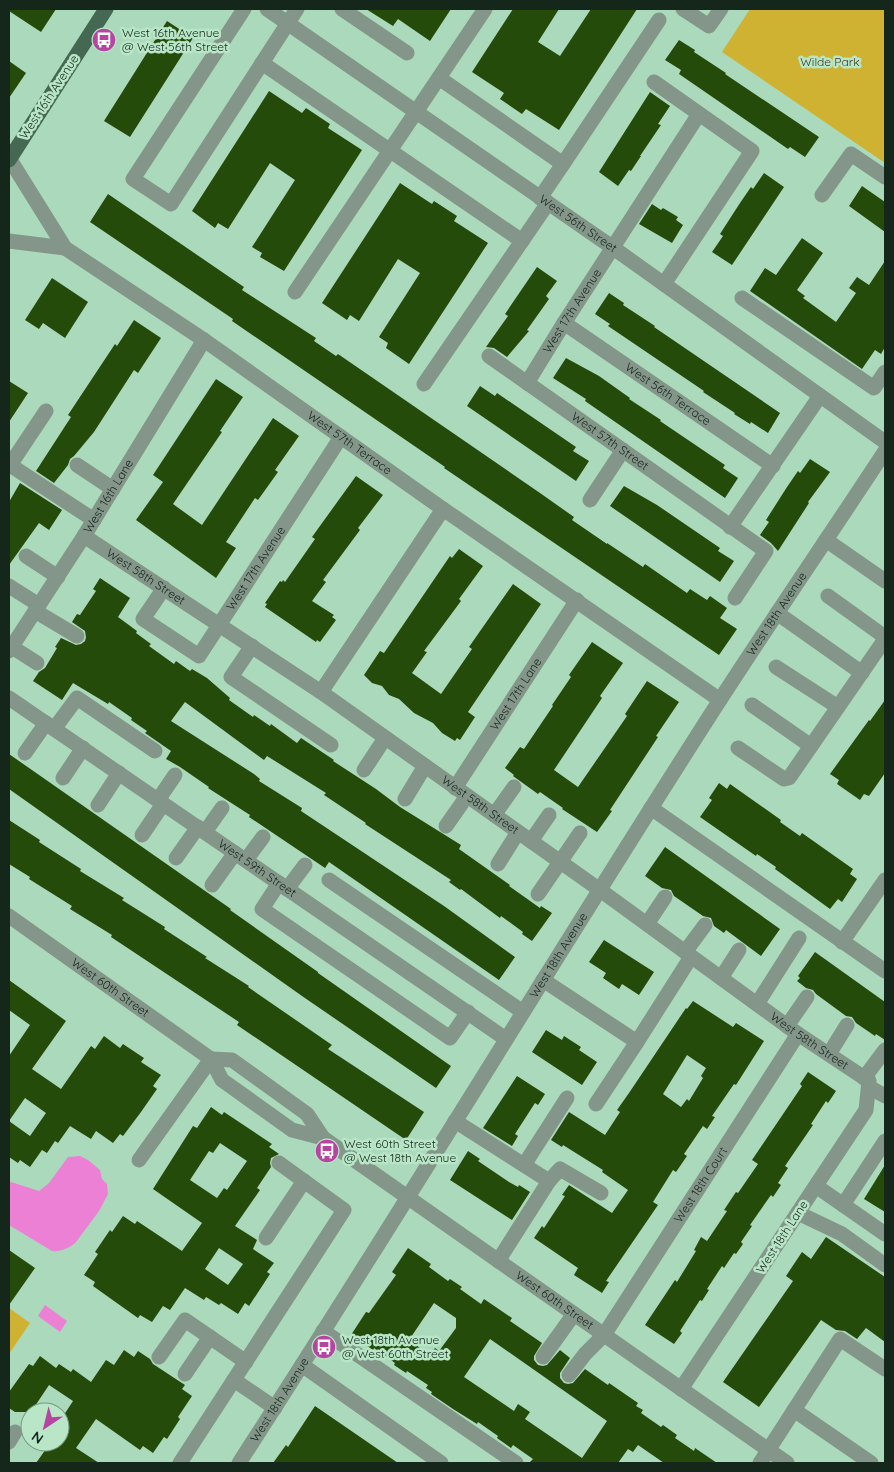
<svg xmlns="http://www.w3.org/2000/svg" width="894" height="1472" font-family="Quicksand,sans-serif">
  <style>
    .park { fill: #cfb232 }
    .water { fill: #ec80d5 }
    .building { fill: #254b0b; fill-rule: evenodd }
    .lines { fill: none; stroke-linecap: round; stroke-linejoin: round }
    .minor { stroke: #839689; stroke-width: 15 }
    .major { stroke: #456852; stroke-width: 15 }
    .labels { text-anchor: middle; stroke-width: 5; stroke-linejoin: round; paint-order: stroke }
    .poi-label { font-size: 12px; fill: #15261b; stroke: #b8e6c7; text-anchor: start }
    .park-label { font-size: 12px; fill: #3f3920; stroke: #b8e6c7 }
    .street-label { font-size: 12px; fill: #15261b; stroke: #b8e6c7 }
  </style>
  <rect width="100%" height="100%" fill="#abd9bb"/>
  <path class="park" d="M750,9H885V163L722,52Z
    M9,1308L30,1323L9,1354Z"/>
  <path class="water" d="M80,1156L88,1160L100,1170L102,1179L107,1184L108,1194L99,1211L76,1242C70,1248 60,1252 52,1251L9,1225V1183L11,1182L39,1191L49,1183L68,1157Z
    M45,1305L67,1321L60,1332L38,1316Z"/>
  <path class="building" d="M9,9H56L41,32L9,11Z
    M366,9H451L430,41L398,19L393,26Z
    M513,9H559L538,42L560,56L591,9H637L559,130L526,109L522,114L500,99L504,93L472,72Z
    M167,21L193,38L130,137L104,121Z
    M679,40L695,50L694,52L726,73L725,74L819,137L805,157L790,147L788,149L679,74L681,70L665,60Z
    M9,61L26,73L9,98Z
    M269,91L302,113L306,108L330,124L328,128L362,150L284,271L260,257L262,253L252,247L295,180L270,163L228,229L218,223L215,228L192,211Z
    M650,92L670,106L658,124L661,125L640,156H641L631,171L629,170L618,186L599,172Z
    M764,173L784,187L732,265L712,252L723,236L720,234L740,203L751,187L753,189Z
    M400,183L432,204L434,201L457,216L454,221L488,243L409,364L386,348L388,343L379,337L420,273L398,259L359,321L350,315L347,320L322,303Z
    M862,186L885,202V232L849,206Z
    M108,194L244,287L242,290L316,338L314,341L336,356L338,354L540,493L574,517L572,520L607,544V543L643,567L645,564L687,593L690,589L707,600L710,596L727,608L720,618L737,629L719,655L444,468L445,467L232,321L233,319L90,222Z
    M652,204L661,210L663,208L678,217L676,220L683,225L672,243L639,224Z
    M802,238L823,253L797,290L805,296L803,298L836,322L856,293L849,288L857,277L869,285L885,261V347L881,354L875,350L862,369L750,291L765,268L776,275Z
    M537,267L557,281L546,296L549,299L527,330L529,331L507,357L494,348L486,347L508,316L505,314Z
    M52,278L88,302L65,338L43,323L39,329L25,320Z
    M609,293L624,303L623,305L655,326L654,327L780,413L768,433L751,422L750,424L734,414L735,413L703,392L704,391L608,326L610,324L595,314Z
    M134,320L161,338L138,373L134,370L94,432L74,456L70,459L68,465L54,483L36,471L71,417L68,415L115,344L117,346Z
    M566,358L599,376L630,398L629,399L661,420L660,421L725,465L723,468L738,478L725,498L585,401L586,399L553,378Z
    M216,379L243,397L220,431L222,432L173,504L202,525L273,418L299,436L275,470L278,472L258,500L255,498L226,542L236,548L216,578L136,520L163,482L153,475Z
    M9,381L28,393L9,422Z
    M480,386L495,396L497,393L576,447L573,451L589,461L576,481L467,406Z
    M810,459L830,472L808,502L809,503L778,551L771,543L760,535L769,522L766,520L787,487L798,471L800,473Z
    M356,476L383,495L358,528L360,530L323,580L326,582L312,601L334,615L332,617L336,620L320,642L317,640L316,642L265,607L267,604L265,603L280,581L282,582L283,580L285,582L315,539L312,537Z
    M20,483L62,510L49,530L39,523L9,565V502Z
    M624,486L657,505L720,548L718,551L734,561L720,582L610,506Z
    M459,549L483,566L459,599L461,601L424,651L427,652L412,673L441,694L472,649L469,647L513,584L541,604L468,712L475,717L460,740L457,738L455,741L442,733L433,723L414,713L399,699L389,695L382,686L372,683L364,675L380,651L384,653L450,556L452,558Z
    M100,578L130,598L118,617L137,631L136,633L151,644L149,646L174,664L176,661L190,671L192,669L207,678L230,698L229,700L253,717L254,715L270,726L271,724L297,743L301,738L334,760L333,761L376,789L400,807L461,845L459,849L510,885L509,886L540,908L541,906L552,913L532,941L522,934L523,932L501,916L500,918L461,889L460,890L449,882L451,880L365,824L366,823L324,795L326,793L267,756L264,760L185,702L171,721L254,774L260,779L259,781L302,808L301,811L444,906L515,957L499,980L329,862L325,868L249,817L250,815L208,788L209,787L180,767L166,759L171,751L145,733L147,731L131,720L132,718L109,702L108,704L73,683L62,700L33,681L39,672L45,668L57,648L55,647L61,638L76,645L81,644L85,641L86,637L85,631L72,622L77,614L80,615L96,591L93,589Z
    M592,642L623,663L600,696L602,698L554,770L578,787L627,716L625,714L647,681L679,702L656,736L658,737L610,810L612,811L597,832L562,809L563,808L540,792L538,794L513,776L514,775L505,768L520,747L524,749L553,706L552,705L571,677L569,675Z
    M885,700V773L869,796L864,794L860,800L837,784L839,780L830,774L869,720L870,721Z
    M9,754L231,909L230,910L318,972V973L451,1066L436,1088L302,996L9,789Z
    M719,783L727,789L730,784L781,820L780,822L800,836L802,833L853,869L850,874L857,879L842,902L838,899L830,909L775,869L776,867L757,854L756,856L700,817L712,800L709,798Z
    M9,820L40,840L39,842L81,869L80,871L124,898L122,900L165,927L164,929L207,957L205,958L249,986L248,987L332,1045L328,1049L424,1112L406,1140L237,1025L239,1022L111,937L112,935L70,909L72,906L29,879L30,877L9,864Z
    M665,847L780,929L761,956L726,930L724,933L714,926L711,918L703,916L674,896L671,890L662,888L645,876Z
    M604,940L654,972L639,995L622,984L619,989L603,978L606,973L589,962Z
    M815,952L885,1002V1040L876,1034L875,1036L856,1023L852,1017L846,1016L816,994L813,990L806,988L797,981L800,978L798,976Z
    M9,980L66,1021L32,1069L61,1089L91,1046L95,1049L104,1036L120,1048L123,1044L144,1058L141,1062L161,1075L153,1086L157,1089L141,1112L123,1136L120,1134L113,1143L96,1131L91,1139L70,1126L58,1143L55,1141L47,1153L42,1150L30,1167L20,1160L18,1163L9,1157V1121L30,1136L46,1113L25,1098L9,1121V1056L30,1025L9,1010Z
    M693,1001L733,1027L736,1023L764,1041L736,1085L734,1084L712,1116L715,1117L707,1129L703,1126L684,1154L687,1156L676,1172L673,1170L653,1202L658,1205L606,1281L609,1282L602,1293L574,1275L578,1268L534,1238L542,1226L544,1228L565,1196L562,1195L569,1185L612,1213L628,1190L602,1172L603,1170L563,1145L562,1147L551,1140L569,1112L605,1135L620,1112L617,1110L629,1093L686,1008L687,1009ZM687,1055L706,1068L701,1076L703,1078L689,1101L687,1099L681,1107L663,1094Z
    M546,1030L562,1040L564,1036L581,1047L579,1050L597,1062L582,1085L532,1052Z
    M808,1072L836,1091L828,1103L826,1101L811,1124L813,1125L785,1166L788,1168L778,1183L781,1185L773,1197L771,1195L750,1225L752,1226L741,1242L743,1244L736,1254L734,1253L724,1268L722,1266L707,1289L709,1290L702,1301L700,1300L680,1331L682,1333L674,1344L645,1325L675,1280L677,1282L696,1251L694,1250L701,1237L707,1241L727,1211L724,1210L736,1192L738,1193L758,1164L752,1160L802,1086L800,1084Z
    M517,1076L545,1094L538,1105L535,1103L515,1134L518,1136L512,1146L483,1128Z
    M211,1107L222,1115L224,1112L272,1144L269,1147L279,1154L271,1158L270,1163L271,1167L257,1188L260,1190L235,1226L257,1240L253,1249L274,1263L267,1272L270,1274L249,1306L245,1303L238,1314L221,1303L219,1305L206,1297L204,1300L185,1288L170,1310L163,1306L152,1322L140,1315L138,1318L114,1301L93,1286L95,1282L84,1275L98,1254L95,1252L110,1230L112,1232L123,1216L135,1224L137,1221L182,1251L202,1223L153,1189L193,1126L197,1128ZM220,1143L247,1161L227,1190L224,1188L217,1198L190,1180L209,1151L213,1153ZM219,1248L243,1264L228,1285L205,1269Z
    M468,1151L480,1159L478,1161L509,1182L518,1187L519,1185L530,1192L512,1220L450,1180Z
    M885,1165V1212L864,1199Z
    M826,1237L885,1277V1342L866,1328L857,1339L845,1331L836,1330L821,1320L759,1407L723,1382L793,1281L786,1276L802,1252L811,1259Z
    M408,1248L431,1264L429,1267L448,1281L450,1279L462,1287L460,1289L481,1304L484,1299L512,1318L510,1321L542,1343L534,1356V1360L538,1365L543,1366L547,1365L560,1350L570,1358L560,1373V1378L564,1383L568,1384L573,1383L585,1369L608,1385L609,1383L638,1403L636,1406L643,1410L641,1413L661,1427L663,1425L677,1435L675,1438L694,1451L695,1448L717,1463H664L638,1445L633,1452L628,1449L618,1463H529L533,1459L513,1445L511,1448L497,1438L498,1436L478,1422L477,1424L453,1409L431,1394L432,1392L426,1388L428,1385L407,1371L406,1373L394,1365L395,1363L374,1348L373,1350L351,1335L366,1312L369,1313L396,1275L392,1272ZM434,1303L456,1318V1328L439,1351L435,1348L430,1355L409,1340ZM490,1339L607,1421L582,1458L525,1419L530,1412L518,1404L514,1411L464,1377Z
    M9,1250L35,1268L9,1305Z
    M124,1350L134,1357L138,1351L150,1359L153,1364L185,1385L182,1389L192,1396L178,1417L180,1419L167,1439L164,1437L153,1453L143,1446L140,1450L96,1419L76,1448L99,1463H36L51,1442H60V1421L73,1401L49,1385L31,1412H15L9,1408V1392L29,1364L33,1366L40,1356L56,1368L59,1364L71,1372L73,1369L91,1382L106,1360L114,1365Z
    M315,1406L398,1463H273L286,1445L288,1447Z"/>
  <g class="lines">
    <g class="minor">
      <path d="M244,9L133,179L171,204L297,9"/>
      <path id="s1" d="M267,9L612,247L885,442"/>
      <path d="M342,9L407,53"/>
      <path d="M683,9L709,26L721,9"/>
      <path d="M262,63L522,241L424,384"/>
      <path d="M439,78L563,164L659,20"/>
      <path d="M654,82L752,151L664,284"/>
      <path id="s2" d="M9,158L65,248L204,340L443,509L720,700"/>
      <path d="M822,195L851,154L885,177"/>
      <path d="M540,198L563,164"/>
      <path d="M9,241L65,248"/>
      <path d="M522,241L548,203"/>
      <path d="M295,292L485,9"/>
      <path d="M742,298L874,388L885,372"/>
      <path id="s3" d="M564,323L773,466"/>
      <path id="s4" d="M489,356L766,551L735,598"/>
      <path id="s5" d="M527,383L564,323L699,114"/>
      <path d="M46,411L10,465L94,520"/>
      <path d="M77,465L113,489"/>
      <path d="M590,500L623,450"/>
      <path d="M730,527L820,396"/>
      <path id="s6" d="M84,536L321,692L600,890L798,1034L869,1081L866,1110L681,1389"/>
      <path d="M826,540L885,581"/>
      <path d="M26,556L58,577"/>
      <path d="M9,586L39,605"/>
      <path id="s7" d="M164,588L143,619L199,656L341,437"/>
      <path d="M828,596L885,637"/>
      <path d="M35,611L77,636"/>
      <path d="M777,613L862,673"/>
      <path d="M252,646L231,677L331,745"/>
      <path d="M12,647L37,663"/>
      <path id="s8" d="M9,651L84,536L204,340"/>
      <path d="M776,667L838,707"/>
      <path d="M321,692L443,509"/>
      <path id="s9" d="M9,698L506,1039"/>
      <path d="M752,705L811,746"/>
      <path d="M54,729L77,698L155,751"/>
      <path d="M738,748L784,779L789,778L885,639"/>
      <path d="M25,753L46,723"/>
      <path d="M364,770L385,738"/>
      <path d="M63,778L83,748"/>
      <path id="s10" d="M455,788L577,600"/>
      <path d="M405,799L425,766"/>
      <path d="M158,800L175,775"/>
      <path d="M98,805L119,773"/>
      <path d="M651,808L885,971"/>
      <path d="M494,815L514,787"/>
      <path d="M446,826L467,796"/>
      <path d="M205,832L222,808"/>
      <path d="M142,835L163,804"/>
      <path d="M531,841L549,815"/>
      <path d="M176,858L198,827"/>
      <path d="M246,860L263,837"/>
      <path d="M498,864L518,832"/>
      <path d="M329,880L523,1012"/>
      <path d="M279,883L262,909L450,1038L468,1012"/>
      <path d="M212,885L235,853"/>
      <path d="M287,889L305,865"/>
      <path d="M538,894L580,833"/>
      <path id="s11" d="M9,916L211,1059L222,1080L292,1130L323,1138L787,1463"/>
      <path d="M647,924L665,897"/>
      <path d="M842,942L885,880"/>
      <path d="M685,952L705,925"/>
      <path d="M721,978L739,950"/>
      <path d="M543,980L637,1042L596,1104"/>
      <path d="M757,1004L799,938"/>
      <path d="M787,1026L807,997"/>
      <path d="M637,1042L691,957"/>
      <path d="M829,1054L847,1025"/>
      <path d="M211,1059L232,1060L307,1114L323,1138"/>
      <path d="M864,1078L885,1050"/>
      <path d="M869,1087L885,1096"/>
      <path d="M455,1121L549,1181L498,1261"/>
      <path d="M139,1160L211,1059"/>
      <path d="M524,1165L567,1098"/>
      <path d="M549,1181L560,1169L601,1193"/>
      <path d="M816,1186L885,1234"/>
      <path d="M843,1205L885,1141"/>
      <path d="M798,1213L842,1234L885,1265"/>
      <path d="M266,1238L304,1181"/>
      <path d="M323,1331L516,1463"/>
      <path d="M159,1357L185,1320L246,1362"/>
      <path d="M543,1357L574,1314"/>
      <path d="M302,1365L441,1463"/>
      <path d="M185,1374L210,1337"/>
      <path id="s12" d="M569,1375L585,1354L604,1335L798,1034"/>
      <path d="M234,1380L275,1408"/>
      <path d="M794,1410L871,1463"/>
      <path d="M9,1442L15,1432"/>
      <path d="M180,1463L344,1210L279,1163"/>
      <path id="s13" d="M239,1463C402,1212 556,955 718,703C773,618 830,535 885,451"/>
      <path d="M760,1463L840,1339L885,1369"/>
    </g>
    <path class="major" d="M9,160L106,9"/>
  </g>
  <defs>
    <g id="bus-disc" transform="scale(1.25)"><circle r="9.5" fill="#b645a1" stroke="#b8e6c7"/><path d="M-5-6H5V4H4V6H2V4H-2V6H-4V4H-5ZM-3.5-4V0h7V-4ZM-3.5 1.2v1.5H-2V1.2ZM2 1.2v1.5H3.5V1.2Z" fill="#fff"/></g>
  </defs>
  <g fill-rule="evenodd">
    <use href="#bus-disc" x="104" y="40"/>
    <use href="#bus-disc" x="327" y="1151"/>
    <use href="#bus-disc" x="324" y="1347"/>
  </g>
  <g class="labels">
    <g class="poi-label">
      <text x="122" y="37">West 16th Avenue<tspan x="122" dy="14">@ West 56th Street</tspan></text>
      <text x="344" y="1148">West 60th Street<tspan x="344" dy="14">@ West 18th Avenue</tspan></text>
      <text x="342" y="1344">West 18th Avenue<tspan x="342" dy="14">@ West 60th Street</tspan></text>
    </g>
    <g class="park-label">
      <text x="830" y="66">Wilde Park</text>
    </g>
    <g class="street-label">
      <text transform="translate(49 97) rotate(-57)" y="4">West 16th Avenue</text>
      <text dy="4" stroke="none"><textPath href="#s1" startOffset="378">West 56th Street</textPath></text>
      <text dy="4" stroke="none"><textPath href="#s5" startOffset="85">West 17th Avenue</textPath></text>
      <text dy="4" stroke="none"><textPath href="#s3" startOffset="126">West 56th Terrace</textPath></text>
      <text dy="4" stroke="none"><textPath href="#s4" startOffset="148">West 57th Street</textPath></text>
      <text dy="4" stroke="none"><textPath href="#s2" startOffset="451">West 57th Terrace</textPath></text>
      <text dy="4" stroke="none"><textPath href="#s8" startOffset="184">West 16th Lane</textPath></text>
      <text dy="4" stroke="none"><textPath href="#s7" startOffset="209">West 17th Avenue</textPath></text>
      <text dy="4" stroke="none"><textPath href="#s6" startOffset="74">West 58th Street</textPath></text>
      <text dy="4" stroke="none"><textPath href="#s13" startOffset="1005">West 18th Avenue</textPath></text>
      <text dy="4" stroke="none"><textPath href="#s10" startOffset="112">West 17th Lane</textPath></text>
      <text dy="4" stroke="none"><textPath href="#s6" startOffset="479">West 58th Street</textPath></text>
      <text dy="4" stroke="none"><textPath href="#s9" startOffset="301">West 59th Street</textPath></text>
      <text dy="4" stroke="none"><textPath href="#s13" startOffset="600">West 18th Avenue</textPath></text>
      <text dy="4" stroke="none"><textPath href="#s11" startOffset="124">West 60th Street</textPath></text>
      <text dy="4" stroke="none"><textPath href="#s6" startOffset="884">West 58th Street</textPath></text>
      <text dy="4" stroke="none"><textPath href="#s12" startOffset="232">West 18th Court</textPath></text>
      <text transform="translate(782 1237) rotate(-57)" y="4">West 18th Lane</text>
      <text dy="4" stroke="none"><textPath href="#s11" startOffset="672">West 60th Street</textPath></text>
      <text dy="4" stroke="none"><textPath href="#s13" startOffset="75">West 18th Avenue</textPath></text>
    </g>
  </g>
  <rect width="894" height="1472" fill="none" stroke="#15261b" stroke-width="20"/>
  <g transform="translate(45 1427) rotate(215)"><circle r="24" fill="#b8e6c7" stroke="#779982"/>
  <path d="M0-4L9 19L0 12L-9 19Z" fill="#b645a1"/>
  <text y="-8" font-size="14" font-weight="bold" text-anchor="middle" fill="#15261b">N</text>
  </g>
</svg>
